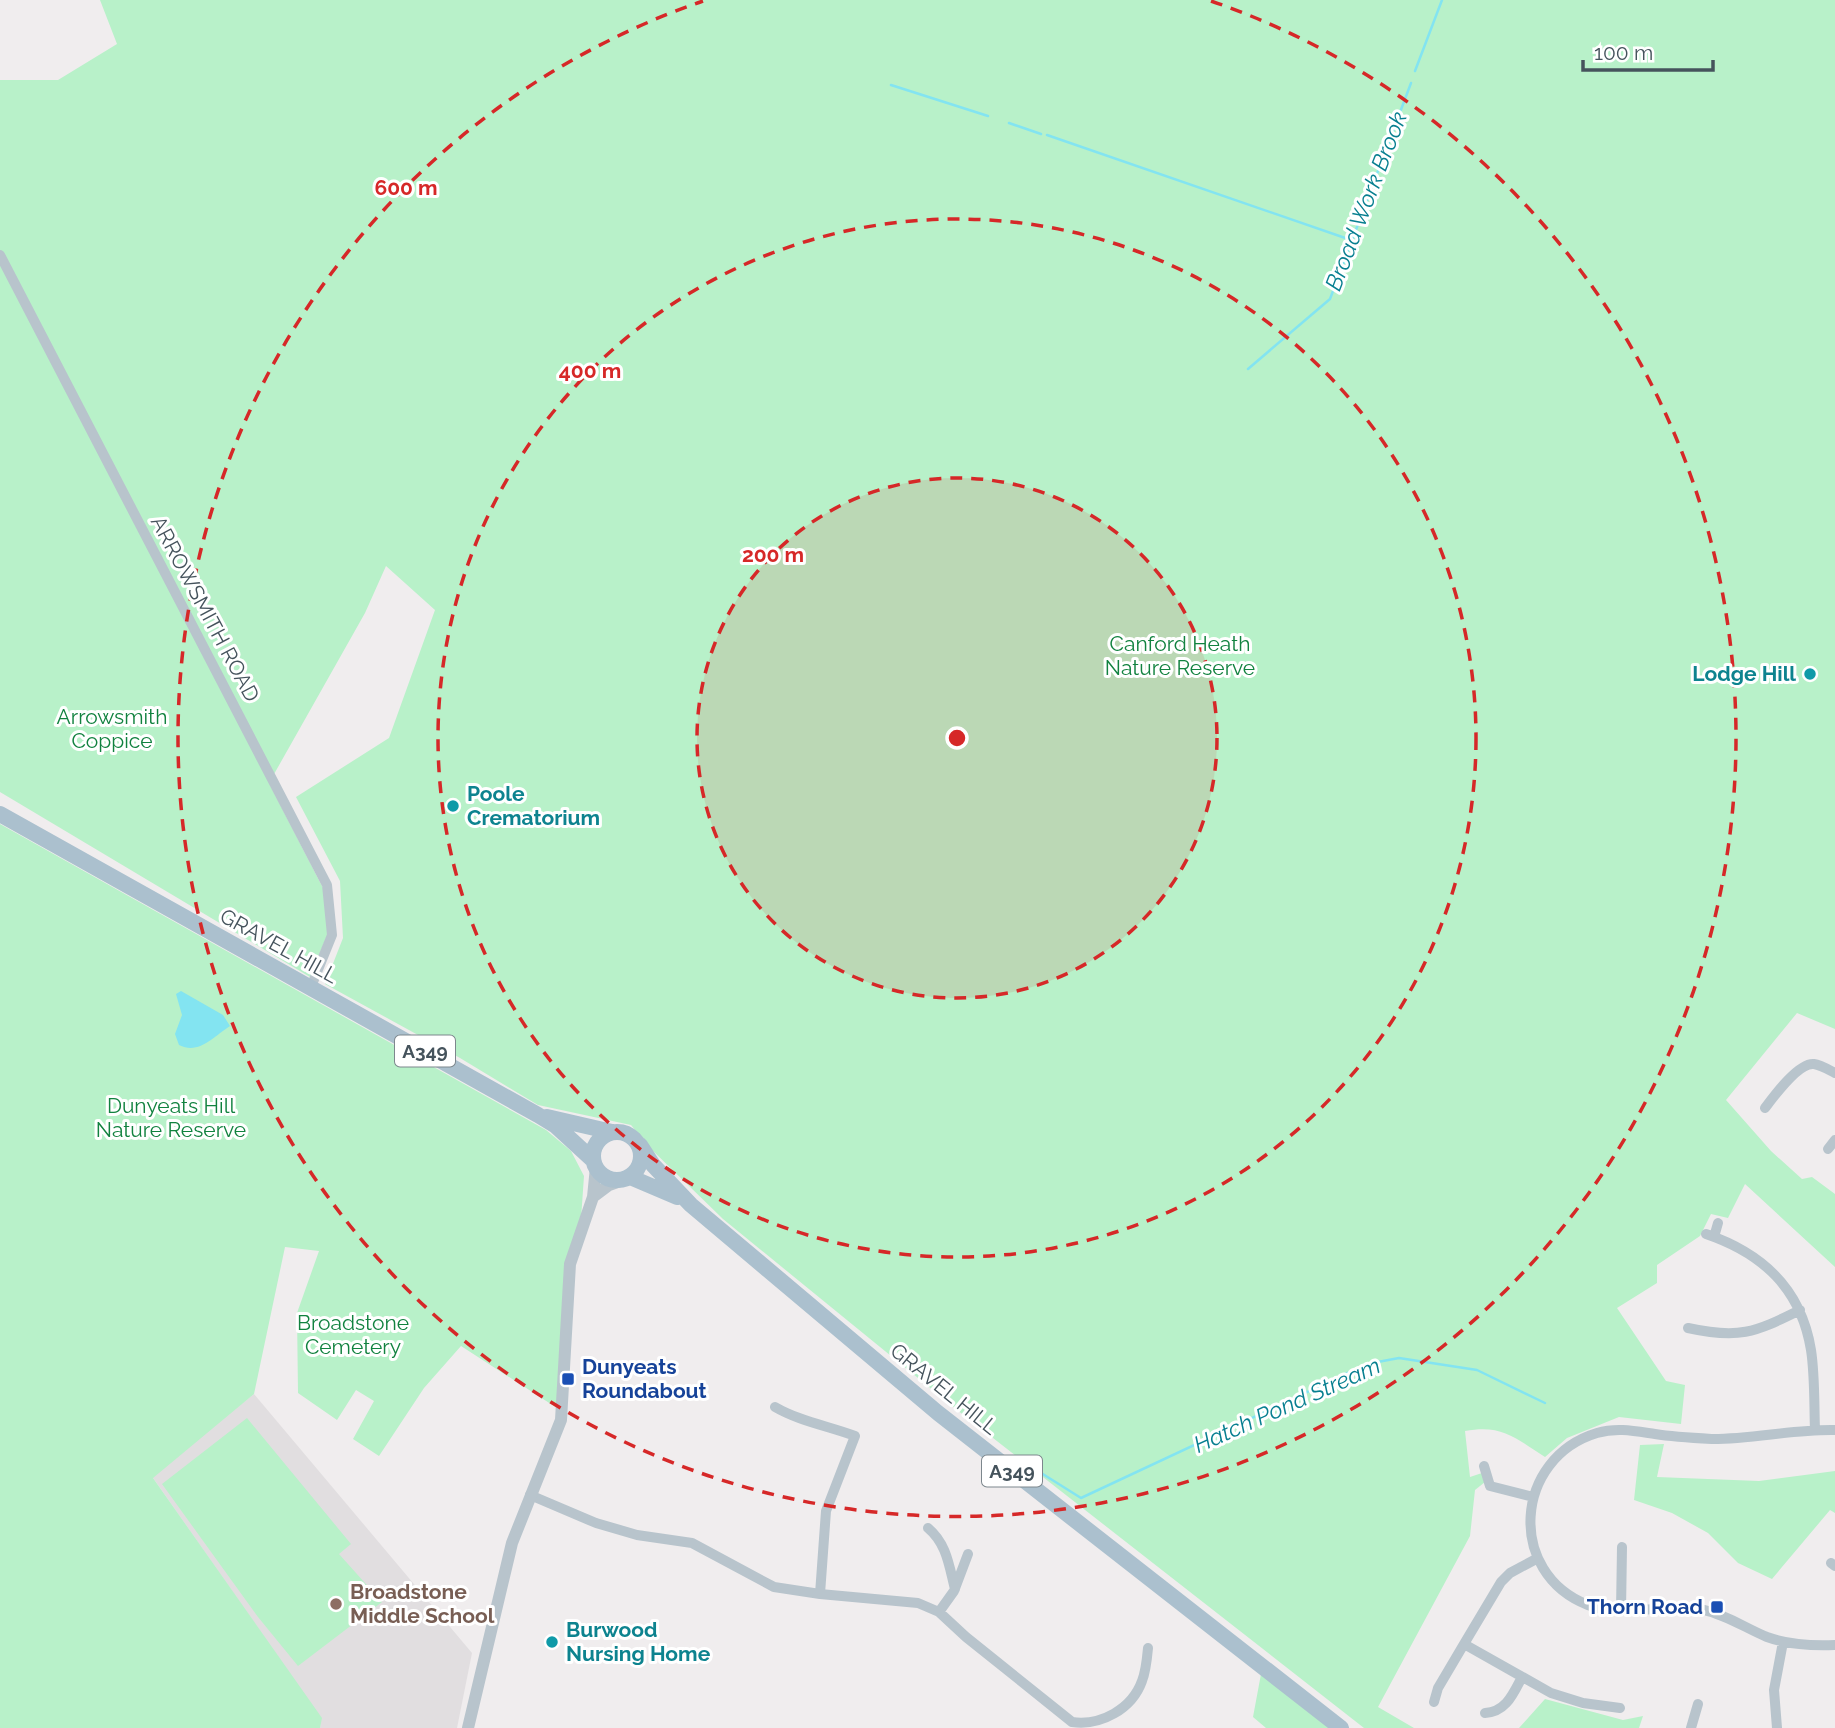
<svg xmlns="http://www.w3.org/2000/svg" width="1835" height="1728" font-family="Raleway,sans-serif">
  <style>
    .education { fill: #e1dee0 }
    .green { fill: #b8f1c9 }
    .water { fill: #83e4f1 }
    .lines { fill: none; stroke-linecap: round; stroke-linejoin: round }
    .stream { stroke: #83e4f1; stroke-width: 2.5 }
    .minor { stroke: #b8c4cc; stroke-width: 10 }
    .tertiary { stroke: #b8c4cc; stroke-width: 12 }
    .primary { stroke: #abc0ce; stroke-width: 16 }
    .ring { fill: none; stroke: #d62828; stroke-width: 3.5; stroke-dasharray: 12 9 }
    .culture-dot { fill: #0f9aa8; stroke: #fff; stroke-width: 2.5 }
    .transit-dot { fill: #1a4fb4; stroke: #fff; stroke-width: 2.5 }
    .education-dot { fill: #8d6e63; stroke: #fff; stroke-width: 2.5 }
    .labels { text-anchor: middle; stroke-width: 6; stroke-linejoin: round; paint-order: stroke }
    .shield { fill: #fff; stroke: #7d878d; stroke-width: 2 }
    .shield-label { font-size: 19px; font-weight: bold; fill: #45535c }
    .street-label { font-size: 21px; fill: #45535c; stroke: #fff }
    .park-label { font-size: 21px; fill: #11823f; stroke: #fff }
    .culture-label { font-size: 21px; font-weight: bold; fill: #0d838f; stroke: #fff; text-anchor: start }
    .transit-label { font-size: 21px; font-weight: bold; fill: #164399; stroke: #fff; text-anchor: start }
    .education-label { font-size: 21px; font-weight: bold; fill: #785e54; stroke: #fff; text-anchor: start }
    .water-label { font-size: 23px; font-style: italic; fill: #077f90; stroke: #fff }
    .centre { fill: #d62828; stroke: #fff; stroke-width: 3.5 }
    .ring-label { font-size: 21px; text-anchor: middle; font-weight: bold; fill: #d62828; stroke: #fff; stroke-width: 6; stroke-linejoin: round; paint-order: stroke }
  </style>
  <rect width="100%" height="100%" fill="#f0edee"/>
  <path class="education" d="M254,1394L472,1653L457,1728H320L321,1718L151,1475Z"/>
  <path class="green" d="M100,0H1835V1029L1797,1013L1726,1100L1771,1151L1802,1179L1812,1177L1835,1194V1267L1745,1184L1728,1218L1711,1214L1700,1236L1657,1265V1283L1617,1308L1666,1381L1685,1385L1681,1424L1619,1417L1567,1438L1545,1457C1515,1438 1502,1424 1465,1431L1470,1477L1482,1473L1485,1482L1475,1490L1470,1536L1378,1707L1414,1728H1364L961,1413L723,1219L651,1149L631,1125L538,1105L460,1058L325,984L343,938L340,881L296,797L389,738L435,610L386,566L365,613L269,783L324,890L328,933L310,977L0,792V80H58L117,44Z
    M0,824L546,1130L571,1151L584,1176L581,1219L557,1408L461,1346L424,1388L379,1456L353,1439L374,1401L356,1390L337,1420L298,1393L297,1313L319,1251L285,1247L254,1394L153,1478L322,1718L320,1728H0Z
    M247,1418L351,1544L339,1554L382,1602L298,1666L258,1617L162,1484Z
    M1664,1444L1657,1477L1759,1481L1835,1471V1513L1830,1510L1772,1579L1738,1563L1708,1533L1672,1513L1634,1500L1640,1445Z
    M1261,1674L1329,1728H1266L1253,1717Z
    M1545,1699L1623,1720L1643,1716L1639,1728H1519Z"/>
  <path class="water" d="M181,991L223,1015L230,1026C213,1037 199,1055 179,1045L175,1034L182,1015L176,994Z"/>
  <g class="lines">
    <path class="stream" d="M1415,71L1442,0
      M891,85L988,116
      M1009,123L1041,134
      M1047,135L1351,240
      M1248,369L1330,299L1411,83
      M1038,1471L1081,1498L1367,1364L1399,1358L1477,1370L1545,1403"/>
    <path class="minor" d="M0,255L327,885L332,935L311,987
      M1765,1108C1774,1096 1799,1062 1814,1064C1821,1065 1829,1070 1835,1073
      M1828,1149L1835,1140
      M1706,1234C1762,1253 1801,1288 1811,1350C1815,1376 1814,1404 1815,1430
      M1714,1237L1718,1223
      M1688,1328C1738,1339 1754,1333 1800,1310
      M775,1407C799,1421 828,1426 855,1436L826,1511L820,1594
      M1835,1430C1794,1429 1754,1439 1713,1439C1694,1438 1674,1437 1655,1434C1635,1431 1617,1427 1597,1433C1514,1458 1506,1573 1588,1605C1623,1619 1665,1602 1704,1610C1727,1615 1745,1628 1767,1637C1789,1645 1812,1646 1835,1645
      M1484,1466L1490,1486L1533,1497
      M530,1495L596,1523L637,1535L692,1543L774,1587L820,1594L918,1603L939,1612L966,1637L1072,1722C1101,1726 1132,1709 1142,1681C1146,1671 1147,1659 1148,1648
      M928,1528C947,1544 949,1566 955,1589
      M1538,1558L1510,1573L1501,1582L1464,1644L1551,1693L1583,1703L1620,1708
      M1831,1563L1835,1566
      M1621,1611L1622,1547
      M939,1612L954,1591L968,1554
      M1434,1702L1438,1688L1464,1644
      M1485,1713C1506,1712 1513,1694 1522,1677
      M1691,1728L1698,1704
      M1777,1728L1774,1690L1783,1642"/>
    <path class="tertiary" d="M593,1197L609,1185L623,1180
      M468,1728L512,1543L561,1420L570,1264L593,1197L596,1167"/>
    <path class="primary" d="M0,814L538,1115L556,1126L593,1160
      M547,1117L612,1132
      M593 1156a24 24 0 1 1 48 0a24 24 0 1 1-48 0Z
      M640,1145L653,1165L691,1205L938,1413L1341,1728
      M630,1177L677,1197"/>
  </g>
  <circle cx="957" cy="738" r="260" fill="#d62828" fill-opacity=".12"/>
  <g class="ring">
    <circle cx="957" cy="738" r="260"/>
    <circle cx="957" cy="738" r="519"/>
    <path d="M1211 1A779 779 0 1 1 703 1"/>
  </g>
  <g class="culture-dot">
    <circle cx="1810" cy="674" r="7"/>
    <circle cx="453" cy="806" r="7"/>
    <circle cx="552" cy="1642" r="7"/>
  </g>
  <g class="transit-dot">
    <rect x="561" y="1372" width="14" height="14" rx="3.5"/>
    <rect x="1710" y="1600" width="14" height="14" rx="3.5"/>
  </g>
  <circle class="education-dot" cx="336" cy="1604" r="7"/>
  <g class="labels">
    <g class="shield">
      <rect x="395" y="1035.5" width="60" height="31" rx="5"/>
      <rect x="982" y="1455.5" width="60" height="31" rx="5"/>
    </g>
    <g class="shield-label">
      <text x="425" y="1058">A349</text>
      <text x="1012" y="1478">A349</text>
    </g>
    <g class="street-label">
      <text transform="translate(205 609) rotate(62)" y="7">ARROWSMITH ROAD</text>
      <text transform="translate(279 946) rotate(29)" y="7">GRAVEL HILL</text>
      <text transform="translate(944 1389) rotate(39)" y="7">GRAVEL HILL</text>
    </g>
    <g class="park-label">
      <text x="1180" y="651">Canford Heath<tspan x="1180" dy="24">Nature Reserve</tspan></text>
      <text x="112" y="724">Arrowsmith<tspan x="112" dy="24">Coppice</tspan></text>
      <text x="171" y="1113">Dunyeats Hill<tspan x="171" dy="24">Nature Reserve</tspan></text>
      <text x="353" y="1330">Broadstone<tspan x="353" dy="24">Cemetery</tspan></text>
    </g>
    <g class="culture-label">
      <text x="1796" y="681" text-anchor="end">Lodge Hill</text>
      <text x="467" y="801">Poole<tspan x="467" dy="24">Crematorium</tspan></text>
      <text x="566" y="1637">Burwood<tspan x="566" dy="24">Nursing Home</tspan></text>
    </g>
    <g class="transit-label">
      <text x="582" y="1374">Dunyeats<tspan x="582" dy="24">Roundabout</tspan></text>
      <text x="1703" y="1614" text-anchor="end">Thorn Road</text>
    </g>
    <g class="education-label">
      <text x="350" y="1599">Broadstone<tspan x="350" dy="24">Middle School</tspan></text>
    </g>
    <g class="water-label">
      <text transform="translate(1366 201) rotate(-69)" y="8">Broad Work Brook</text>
      <text transform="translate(1287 1405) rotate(-24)" y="8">Hatch Pond Stream</text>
    </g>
  </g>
  <circle cx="957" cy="738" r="10" class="centre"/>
  <g class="ring-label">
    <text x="406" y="195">600 m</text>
    <text x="590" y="378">400 m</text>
    <text x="773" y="562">200 m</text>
  </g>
  <path d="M1583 60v10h130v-10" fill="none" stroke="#45535c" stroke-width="3.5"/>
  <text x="1594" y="60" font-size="21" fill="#45535c" stroke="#ffffff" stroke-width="5" paint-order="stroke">100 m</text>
</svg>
